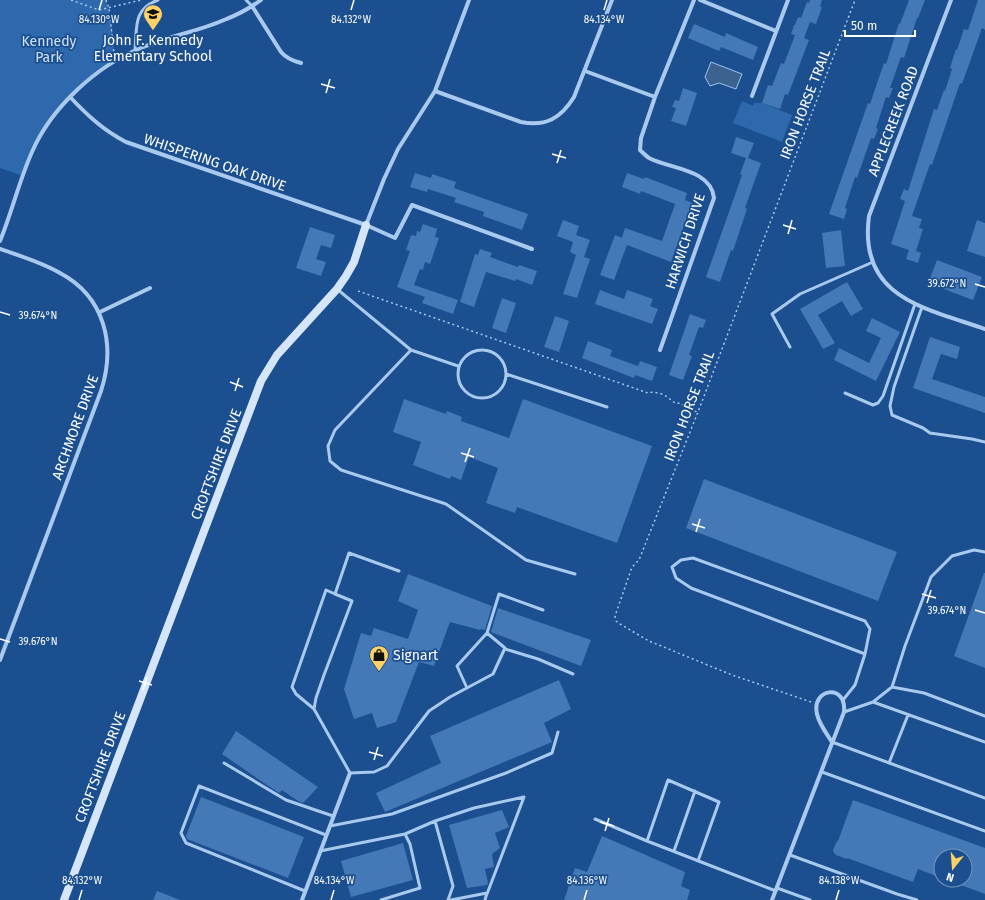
<svg xmlns="http://www.w3.org/2000/svg" width="985" height="900" font-family="'Fira Sans',sans-serif">
  <style>
    .green { fill: #2e69ad }
    .water { fill: #3c6290; stroke: #9cc4f0 }
    .building { fill: #4478b7 }
    .lines { fill: none; stroke-linecap: round; stroke-linejoin: round }
    .path { stroke: #a9c9ee; stroke-width: 1.5; stroke-dasharray: 2 3; stroke-linecap: butt }
    .lane { stroke: #a9c9ee; stroke-width: 3 }
    .street { stroke: #a9c9ee; stroke-width: 4 }
    .secondary { stroke: #d6e6fa; stroke-width: 8 }
    .ticks { fill: none; stroke: #fff; stroke-width: 1.5 }
    .labels { text-anchor: middle; stroke-width: 3.5; stroke-linejoin: round; paint-order: stroke }
    .poi-label { font-size: 14px; fill: #fff; stroke: #1b4f8f }
    .park-label { font-size: 14px; fill: #cfe3fa; stroke: #1b4f8f }
    .street-label { font-size: 14px; fill: #fff; stroke: #1b4f8f }
    .ticks-label { font-size: 10px; text-anchor: middle; fill: #fff; stroke: #1b4f8f; stroke-width: 3.5; stroke-linejoin: round; paint-order: stroke }
  </style>
  <rect width="100%" height="100%" fill="#1b4f8f"/>
  <path class="green" d="M0,0H106C113,20 113,42 114,62C85,80 60,106 42,133C33,146 29,162 23,176L0,168Z
    M742,101L753,106L754,103H762L792,115L782,142L733,123Z"/>
  <path class="water" d="M711,62L742,74L736,89L719,83L710,86L705,77Z"/>
  <path class="building" d="M810,0H822L820,6L822,7L816,24L810,22L804,38L809,40L788,95L785,94L780,109L762,103L768,85L772,86L781,63L784,64L795,35L791,34L794,25H795L798,17L801,18L807,2L809,3Z
    M909,0H925L918,18H917L904,58L901,57L890,88H893L889,98L886,97L876,128L878,129L874,139L871,138L857,178L855,177L845,208L847,209L844,219L829,214L868,103L870,104L884,63L886,64L899,23L900,24Z
    M978,0H985V30L982,28L962,84L960,83L932,165L930,164L912,216L922,219L919,228L923,229L916,251L921,253L918,263L906,259L909,250L891,244L905,201L900,199L904,189L908,191L934,109L937,110L944,90L945,91L952,69L950,68L956,49L957,50L964,29L968,30Z
    M694,24L725,37L726,33L758,47L753,60L721,47L719,51L688,38Z
    M683,88L697,93L686,126L671,121L676,108L672,107L675,100L679,101Z
    M736,137L754,143L748,158L761,163L745,208L747,209L733,251L731,250L720,282L706,277L742,175L740,174L746,158L731,153Z
    M415,173L431,178L432,174L456,182L454,188L528,214L522,230L483,216L484,212L454,202L456,198L428,189L427,192L410,187Z
    M627,173L644,179L645,177L687,193L685,200L692,203L671,262L627,245L614,280L600,275L615,235L622,238L625,228L662,241L675,204L641,191L640,194L622,187Z
    M563,220L579,226L576,235L590,240L584,257L590,259L577,298L563,294L576,255L570,252L573,242L557,236Z
    M977,220L985,223V257L967,251Z
    M423,224L437,229L435,237L439,238L430,264L425,262L423,270L420,269L414,285L458,300L453,314L422,303L425,297L397,287L410,251L406,250L411,235L416,236L417,231L420,232Z
    M310,227L335,235L331,248L321,245L316,259L326,262L321,276L296,268Z
    M841,230L845,266L826,268L822,233Z
    M480,249L492,253L490,257L518,267L519,265L537,271L532,285L516,279L515,281L486,272L474,307L460,302L475,254L478,255Z
    M937,260L982,277L973,300L928,283Z
    M847,282L863,309L851,316L842,301L818,315L835,343L823,349L800,309Z
    M600,290L624,299L627,290L653,299L650,306L658,309L652,324L595,304Z
    M502,298L516,303L506,333L492,328Z
    M690,314L706,320L703,328L699,327L689,355L692,356L683,380L669,375Z
    M555,316L569,321L559,352L544,347Z
    M872,318L900,332L876,381L834,360L839,348L869,363L881,338L866,331Z
    M930,337L960,347L957,359L941,354L932,379L985,397V413L913,388Z
    M588,341L612,350L610,356L638,366L640,361L657,367L652,381L635,375L634,378L582,358Z
    M404,399L446,414L447,411L462,417L461,421L509,438L523,399L652,446L617,543L517,507L515,513L486,503L498,468L469,457L461,480L451,476L450,479L413,465L421,442L393,432Z
    M704,479L897,552L878,601L686,528Z
    M984,573H985V668L954,656Z
    M408,574L492,606L485,630L481,629L480,630L450,622L434,666L419,662L396,722L377,728L372,713L354,719L344,689L361,633L371,636L374,628L408,639L418,610L398,601Z
    M498,608L591,640L581,666L491,632Z
    M559,680L571,709L544,723L552,742L385,812L376,793L441,763L430,736Z
    M236,731L318,787L303,803L298,801L282,790L279,793L261,781L222,754Z
    M201,797L304,837L288,878L187,839L186,836Z
    M853,800L985,848V894L950,881L965,880V856H941V878L918,869L913,882L847,858V859L836,855L834,853L833,850L837,841H838Z
    M502,810L509,827L495,833L500,848L492,854L494,867L485,869L488,883L487,885L467,888L449,825Z
    M602,836L685,872L681,886L690,890L687,900H564L575,868L587,872Z
    M403,843L413,880L351,897L341,861Z
    M157,891L180,900H153Z"/>
  <g class="lines">
    <path class="path" d="M71,0L99,10L141,0
      M106,0L109,8L114,53
      M358,291L648,393C653,391 662,393 667,397C672,400 673,404 681,403L686,409L698,412
      M811,702L732,675L649,641L620,624L616,621L615,616L632,567L639,560L698,412L855,0"/>
    <path class="lane" d="M246,0L252,6
      M135,50C137,27 133,9 158,0
      M337,289L411,350L458,366
      M922,307L894,387L890,406L892,415L923,428L930,433L972,439L985,442
      M790,347L772,314L800,294L873,262
      M458 374a24 24 0 1 1 48 0a24 24 0 1 1-48 0Z
      M411,350L335,430L328,446L330,461L341,470L446,504L526,560L575,574
      M506,374L607,407
      M845,393L873,405L878,403L883,396L915,304
      M335,594L326,590L292,687L296,694L314,709L350,773L374,772L387,766L429,711L450,697L493,674L505,648L487,633L499,594L543,610
      M505,649L538,659L573,674
      M892,687L924,693L985,716
      M467,688L457,666L487,633
      M843,700L855,685L865,654L870,629L865,621L693,558L681,560L672,567L676,578L691,588L865,654
      M873,702L985,742
      M314,709L316,698L324,675L352,601L335,594L349,553L399,571
      M844,712L873,702L892,687L905,646L931,577L952,556L974,550L985,552
      M832,742L985,798
      M224,763L286,800L333,816
      M889,763L908,715
      M822,772L985,831
      M595,819L647,841
      M435,821L474,808L524,797L487,894
      M330,826L392,814L506,773L552,753L558,732
      M405,834L435,821L453,886L448,900
      M320,851L405,834L410,844L420,888L381,900
      M674,851L695,791
      M790,855L897,894L917,900
      M698,861L719,802L668,780L647,841L776,891
      M777,888L810,900
      M305,891L186,843L181,833L199,786L326,835
      M451,900L487,893L485,900"/>
    <path class="street" d="M700,0L776,31
      M951,0L869,216C858,298 925,308 985,329
      M252,6L281,52C286,58 293,61 301,63
      M585,71L655,97
      M435,91L521,122C546,127 561,118 574,97L612,0
      M752,96L788,0
      M70,97C87,115 103,130 126,142L366,225L395,238L412,205L532,249
      M366,225L384,179L398,149L435,91L469,0
      M0,241C12,212 19,181 32,152C51,108 96,66 141,48C168,36 197,32 224,20C237,15 250,8 261,0
      M0,249C20,256 41,262 60,273C105,297 116,345 101,391L0,660
      M100,312L150,288
      M660,350L714,198C711,169 670,169 649,158C646,156 643,153 640,150L641,138L655,97L694,0
      M302,900L350,773
      M772,900L844,712C847,683 811,688 817,714C819,724 827,734 832,742"/>
    <path class="secondary" d="M64,900L261,381L277,355L337,289L346,276L354,262L366,225"/>
  </g>
  <path class="ticks" d="M99,10L102,0M351,10L354,0M604,10L607,0M321,84L335,88M326,93L330,79M552,154L566,158M557,163L561,150M783,225L796,229M788,234L792,220M975,284L985,287M0,312L10,315M230,382L243,387M235,391L239,378M461,453L474,457M465,462L470,448M692,524L705,528M696,532L700,519M922,594L936,598M927,603L931,590M975,610L985,613M0,639L10,642M139,681L152,685M143,690L147,677M369,752L383,756M374,760L378,747M600,822L614,826M605,831L609,818M79,900L82,890M331,900L334,890M584,900L587,890M836,900L839,890"/>
  <defs>
    <g id="school-pin" transform="scale(1)"><path d="M0 17L-7.5 6A9.5 9.5 0 1 1 7.5 6Z" fill="#ffd166" stroke="#1b4f8f"/><path d="M0-5L7-2L0 1L-7-2ZM-4 1L0 2.5L4 1V4Q0 6-4 4Z" fill="#111"/></g>
    <g id="shop-pin" transform="scale(1)"><path d="M0 17L-7.5 6A9.5 9.5 0 1 1 7.5 6Z" fill="#ffd166" stroke="#1b4f8f"/><path d="M-5-2.5h2.3a2.7 3.5 0 0 1 5.4 0H5L5.5 6h-11ZM-1.5-2.5h3a1.5 2.3 0 0 0-3 0Z" fill="#111"/></g>
  </defs>
  <g fill-rule="evenodd">
    <use href="#school-pin" x="153" y="14"/>
    <use href="#shop-pin" x="379" y="655"/>
  </g>
  <g class="labels">
    <g class="poi-label">
      <text x="153" y="45">John F. Kennedy<tspan x="153" dy="16">Elementary School</tspan></text>
      <text x="393" y="660" text-anchor="start">Signart</text>
    </g>
    <g class="park-label">
      <text x="49" y="46">Kennedy<tspan x="49" dy="16">Park</tspan></text>
    </g>
    <g class="street-label">
      <text transform="translate(805 104) rotate(-69)" y="5">IRON HORSE TRAIL</text>
      <text transform="translate(893 121) rotate(-69)" y="5">APPLECREEK ROAD</text>
      <text transform="translate(215 162) rotate(19)" y="5">WHISPERING OAK DRIVE</text>
      <text transform="translate(685 241) rotate(-72)" y="5">HARWICH DRIVE</text>
      <text transform="translate(689 406) rotate(-69)" y="5">IRON HORSE TRAIL</text>
      <text transform="translate(75 427) rotate(-70)" y="5">ARCHMORE DRIVE</text>
      <text transform="translate(216 464) rotate(-69)" y="5">CROFTSHIRE DRIVE</text>
      <text transform="translate(100 767) rotate(-69)" y="5">CROFTSHIRE DRIVE</text>
    </g>
  </g>
  <g class="ticks-label">
    <text x="99" y="23">84.130°W</text>
    <text x="351" y="23">84.132°W</text>
    <text x="604" y="23">84.134°W</text>
    <text x="947" y="287">39.672°N</text>
    <text x="38" y="319">39.674°N</text>
    <text x="947" y="614">39.674°N</text>
    <text x="38" y="645">39.676°N</text>
    <text x="82" y="884">84.132°W</text>
    <text x="334" y="884">84.134°W</text>
    <text x="587" y="884">84.136°W</text>
    <text x="839" y="884">84.138°W</text>
  </g>
  <g transform="translate(953 868) rotate(197)"><circle r="19" fill="#1b4f8f" stroke="#7695bc"/>
  <path d="M0-3L7 15L0 10L-7 15Z" fill="#ffd166"/>
  <text y="-6" font-size="11" font-weight="bold" text-anchor="middle" fill="#ffffff">N</text>
  </g>
  <path d="M845 30v6h70v-6" fill="none" stroke="#ffffff" stroke-width="2"/>
  <text x="851" y="30" font-size="12" fill="#ffffff" stroke="#1b4f8f" stroke-width="3" paint-order="stroke">50 m</text>
</svg>
